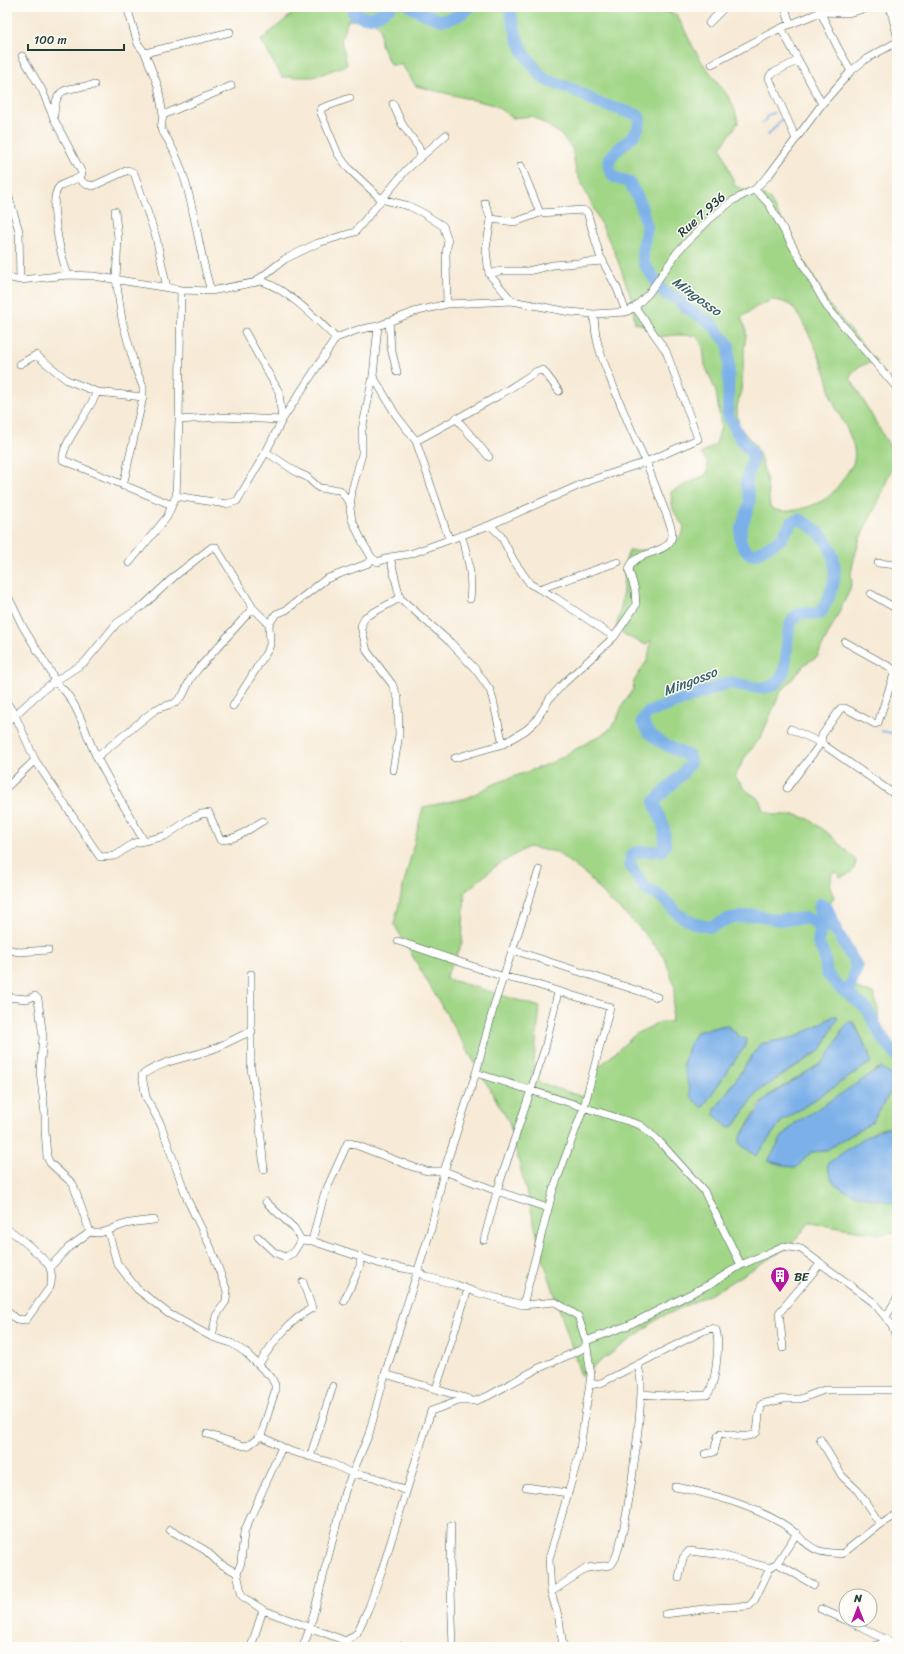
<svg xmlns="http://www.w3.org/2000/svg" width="904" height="1654" font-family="Sriracha,sans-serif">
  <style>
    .green { fill: #a1d687; stroke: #608a5e; fill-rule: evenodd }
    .water { fill: #7bb0e9; stroke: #4d768e }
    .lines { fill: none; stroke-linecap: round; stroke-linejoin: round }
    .stream { stroke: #7bb0e9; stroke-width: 2 }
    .river { stroke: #7bb0e9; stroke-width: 12 }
    .minor-casing { stroke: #3f574c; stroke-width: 8 }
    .minor { stroke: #fff; stroke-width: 7 }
    .labels { text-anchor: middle; stroke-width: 3; stroke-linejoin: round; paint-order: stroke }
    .street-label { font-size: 13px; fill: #1f3d34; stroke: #fdfcf7 }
    .poi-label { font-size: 13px; fill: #1f3d34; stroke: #fdfcf7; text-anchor: start }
    .water-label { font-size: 14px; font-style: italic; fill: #3b606a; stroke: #fdfcf7 }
  </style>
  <rect width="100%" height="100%" fill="#fdfcf7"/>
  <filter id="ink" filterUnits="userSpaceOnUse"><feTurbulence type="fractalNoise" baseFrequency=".025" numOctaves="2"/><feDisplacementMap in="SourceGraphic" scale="8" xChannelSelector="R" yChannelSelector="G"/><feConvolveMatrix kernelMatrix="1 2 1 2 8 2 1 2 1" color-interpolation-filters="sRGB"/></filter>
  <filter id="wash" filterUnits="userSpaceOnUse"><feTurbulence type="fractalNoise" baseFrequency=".012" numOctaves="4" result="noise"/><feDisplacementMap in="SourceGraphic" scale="16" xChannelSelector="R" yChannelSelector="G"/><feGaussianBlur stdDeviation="0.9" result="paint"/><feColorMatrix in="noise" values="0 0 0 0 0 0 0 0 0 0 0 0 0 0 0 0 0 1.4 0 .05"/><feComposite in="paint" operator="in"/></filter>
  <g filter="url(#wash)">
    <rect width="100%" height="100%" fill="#f7ead6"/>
    <path class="green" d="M287,7H650L677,15C685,30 692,47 702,62C716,81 735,99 738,123L721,147L735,186L769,198L829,305L877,362C864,364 856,365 850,378L896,457L880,498L860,538L854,559L851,574L852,580L849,592L817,657L806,663L780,693L761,737L745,757L735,777L747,791L759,799L763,810L774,815H796L809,819L828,833L856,860C856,870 850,875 840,877L836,872L832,873L830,887L834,897L830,904L837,922L859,963L858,975L855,986L860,990L873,993L878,1009L879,1026L893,1046L897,1049V1128H886L877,1130L827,1166L831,1177L859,1195L897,1203V1233L879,1234L810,1222L790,1246L713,1293L659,1318L581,1376L542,1255L509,1122L394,924L423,807L467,798L494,784L551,763L608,731L617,719L622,706L633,689L634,681L648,659L651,640L646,645L624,635L617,625L622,603L625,562L629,551C649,549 681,551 684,526C674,515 671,507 671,492L707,474L708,463L701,454L716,444L721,427L716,392L705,365L703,347L697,336C691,336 684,335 677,335C660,336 654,340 643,325L635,323L631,297L615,253L576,172L572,148L559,133L532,116L513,118L494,105L416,86L402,65H390L381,44L380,28L374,22L348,20L341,39L347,65L313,77H282L261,40L292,14ZM772,300C780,301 789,302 794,309C805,323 824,364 828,381C830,386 829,392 831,396C837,415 861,444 853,464C846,474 838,489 828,497C817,506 782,517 770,507C768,487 765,465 756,447C750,437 740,432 738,420C735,406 739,402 741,390C744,372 743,353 746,335V329L741,318L756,307ZM528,847L556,852L589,877L608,899L637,925L665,958L675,988L671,1022H661L637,1033L598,1068L583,1097L532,1080L540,1007L445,978L462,943L465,892L496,866ZM836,1015L817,1053L758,1091L735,1125L715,1110L760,1044L796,1037ZM855,1024L868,1051L870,1063L781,1122L756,1156L740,1144V1137L760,1104L769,1095L823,1062L834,1047L842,1030ZM726,1025L743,1039L745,1046L702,1108L683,1064L688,1047L696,1032ZM878,1069L891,1092L871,1123L825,1151L811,1152L796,1168L768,1161L782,1137L794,1124L852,1088Z"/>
    <path class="water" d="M836,1015L838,1018L821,1050L758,1091L735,1125L729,1128L714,1115L715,1110L760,1044L796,1037Z
      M849,1022H853L868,1051L871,1062L781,1122L756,1156L740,1144V1138L766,1098L823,1062L834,1047L845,1026Z
      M726,1025L740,1037L746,1039L745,1046L702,1108L691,1097L683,1064L688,1047L696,1032Z
      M881,1068L897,1079V1082L871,1123L825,1151L811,1152L796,1168L768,1161L782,1137L794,1124Z
      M886,1128H897V1203C881,1201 845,1195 834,1183C830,1179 830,1171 827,1166L828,1163L865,1137Z"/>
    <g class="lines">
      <path class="stream" d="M763,123L768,115L774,113
        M768,135L783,118
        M881,731L897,734"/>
      <path class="river" d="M357,7L353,14C371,21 375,18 390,7
        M411,7C418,11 437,20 444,20C453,19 465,13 470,7
        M509,7L517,37L524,53L541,76L546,80L575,90L598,103L638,115L640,119C640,147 593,150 614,177L629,182L640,202L647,227L642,252L644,264L664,293L677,299L685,307L712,324L729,345L728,415L741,440L752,453L753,461L749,470L746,483L750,502L741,529L740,539L743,547L750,554H756L781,539L792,522L799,519C841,540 843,578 820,614C814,614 806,612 801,613C775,622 800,679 768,687C757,690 740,684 728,683L647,713L642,721C648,739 673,749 689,756L690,763L682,774L654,802L664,827L665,846L661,851L636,852L631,856L630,865L645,889L660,896L679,915L695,924L710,927L728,919L755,915L778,920L806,918L813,921L818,926L820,931L818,943L824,954L827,974L840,988L866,1008L883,1039L897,1056
        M839,935C830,928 816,917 820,904L827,908L839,935L857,967L848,993"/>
    </g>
  </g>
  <g filter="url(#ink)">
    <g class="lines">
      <g class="minor-casing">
        <path id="minor" d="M127,7L138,44L145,53L158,86L163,115L161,129C194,176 194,237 211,291
          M785,7L790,24
          M818,7L838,48L851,71
          M890,7L897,35
          M672,9L673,7
          M709,23L725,7
          M781,28L822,104
          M145,53L230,32
          M22,56L42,90L54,119L82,173L81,176C75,181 64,182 59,187C47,200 62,260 68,275
          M712,64L781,28L821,12L847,13L871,7
          M350,98L322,108L320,111L338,154L349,169L381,199L409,206L423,213L443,226L448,240L446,255L447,304
          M393,104L402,124L419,148L421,157
          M54,115C55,84 69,90 94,85
          M163,115L231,86
          M796,139L769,78L771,74L797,61
          M521,166L540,213
          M78,178L85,184L93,186L128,170L134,173L156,237L167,288
          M755,189L769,204L827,307L897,388
          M7,191L19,231L20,280
          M485,203L491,219L486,249L489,274L512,301
          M115,211L118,238L116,279L122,320L135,367L143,387V397L123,486
          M491,219L515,222L540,213L583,210L587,212L600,256L617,288L626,312
          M489,274L500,271H528L553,265L603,261
          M7,277L20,280L68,275L94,276L181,290L211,291L262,281C291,292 314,317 336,338L357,330L378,326L414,312L447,304L512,301L570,312L594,314L626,312L635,307L649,293L678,251L710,219L732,201L755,189L769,175L822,104L851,71L866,59L897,42
          M255,282L285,259L318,243L355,232L406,170L446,135
          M389,321L391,348L397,372
          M378,326L373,376L362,430V454L352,490L350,509L352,520L363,543L372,558L378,562L390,557L410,554L490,525L589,481L646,462C634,437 624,413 614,388C603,360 595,345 594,314
          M20,364L36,355L67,380L97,392
          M373,376L396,415L416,441L498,396L537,371L543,370L559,391
          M143,397L97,392C91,409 60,446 63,460L172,505
          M456,418L489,457
          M179,420L220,417L282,420L279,392L245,332
          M416,441L449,539
          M266,452L298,473L307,477L319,488L340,490L351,505
          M176,496L226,504L237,501L266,452L282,420L336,338
          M490,525L501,536L514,561L530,584L556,598L614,637
          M461,535C468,555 473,577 470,599
          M390,557L400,598L451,643L476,670L490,690L493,700L503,744
          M129,563L167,517L176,496L179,420L181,290
          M878,563L897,565
          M539,589L618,562
          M7,594L23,627L52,674L54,682L85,662L117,623L144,605L176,575L212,547H216L217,549L253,608L269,624L276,614L286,610L326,579L369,563L372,558
          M871,594L897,609
          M845,642L897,671
          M7,703L15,715L35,760L100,857L115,856L134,843L144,841C128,813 112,786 97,758C86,736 76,694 54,682C37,693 23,709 7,722
          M233,706L269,648L270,644L269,624
          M791,729L821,743L897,796
          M97,757L156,709L175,703L183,695L191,678L198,669L253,608
          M455,758L503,744L526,730L535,722L550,698L564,683L614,637L636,605L635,590L629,570C634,546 682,559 670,524L646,462L698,439L666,351L635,307
          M393,770L399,735L398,698L392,684L367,651L361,626L365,617L400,598
          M7,787L35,760
          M787,788L821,743L822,735L841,708H845L875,724L878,723L895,671
          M144,841L165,836L190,819L201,814L209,813L220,840C238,840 248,829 263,821
          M398,941L504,977L528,982L610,1007L584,1107L553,1190L523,1305
          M7,949L19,952L48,950
          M513,950L657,997
          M251,974V1069L258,1106L264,1170
          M7,997L27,999L35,996L38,999L43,1037L40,1071L45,1114V1131L47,1157L50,1163L73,1184L90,1232C103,1236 113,1227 126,1224C135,1222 145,1221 154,1220
          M476,1073L640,1125L659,1141L704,1191L741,1265
          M266,1202L294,1228L301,1240L312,1241
          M548,1208L497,1191L444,1171H427L413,1167L348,1142L324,1195L312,1241L381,1264L418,1271L424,1276L457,1285L475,1292L523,1305L555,1302L578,1316L586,1341L629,1325L712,1283L741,1265L784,1246L801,1249L873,1302L892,1325L897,1340
          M7,1229C15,1233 47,1260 50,1268C52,1274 52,1281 50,1287L26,1320L16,1319L7,1311
          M108,1231L117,1263L137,1289L169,1314L212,1337L231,1343L245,1352L271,1377L275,1385V1391L261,1436L290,1451L329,1462L351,1473L374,1477L406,1491
          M258,1237L274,1252L285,1257L293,1253L301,1240
          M484,1240L497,1191L545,1048L558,992
          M50,1267L68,1248L90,1232
          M344,1301L360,1266V1256
          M886,1317L897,1298
          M212,1337L216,1316L226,1301L227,1291L210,1246L188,1201L161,1125L146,1097L142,1075C167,1058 192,1058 218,1047C229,1042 240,1036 252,1031
          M783,1348L779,1313L821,1263
          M259,1364C273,1342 289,1321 312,1308L303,1282
          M385,1374L469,1399
          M590,1385L601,1383L705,1330L712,1328L716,1330C720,1343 716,1385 707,1395L667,1396L641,1394
          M436,1389L468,1289
          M207,1434L244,1446L249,1445L261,1436
          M820,1439L842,1476L858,1491L880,1524
          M705,1454L714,1452L718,1436L721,1433C732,1435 749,1440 757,1432L759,1415L762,1404L783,1399H800L824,1390H897
          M310,1457L333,1386
          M526,1487L568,1493
          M675,1487C711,1493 752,1506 783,1524C796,1531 804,1545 817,1550C824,1553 834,1553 842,1554L880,1524L897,1514
          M451,1525L450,1561L453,1647
          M170,1530L205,1550L219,1563L237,1573L242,1596L263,1610
          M777,1563L814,1585
          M237,1573L241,1563L244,1532L282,1447
          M679,1578L683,1558L689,1551L717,1554L770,1568L777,1563L797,1533
          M551,1592L587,1568L611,1565C626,1550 642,1411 641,1385C641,1378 639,1371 638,1364
          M821,1609L846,1620
          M665,1614L711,1608L749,1606L754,1601L770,1568
          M846,1620L895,1644
          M402,1646V1647
          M251,1647L263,1610L346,1641L357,1633L369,1607L384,1564L431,1411L459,1401H475L488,1396L537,1369L580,1350L586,1346V1341L591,1375L579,1455L549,1559L551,1592L559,1619L563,1647
          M303,1647L310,1628L345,1491L369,1434L385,1374L431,1229L444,1171L476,1073L495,1002L539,870
          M873,1647L880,1644H891"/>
      </g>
      <use href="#minor" class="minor"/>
    </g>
  </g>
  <defs>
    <g id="building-pin" transform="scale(1)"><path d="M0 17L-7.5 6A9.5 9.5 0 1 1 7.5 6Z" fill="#b5179e" stroke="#fdfcf7"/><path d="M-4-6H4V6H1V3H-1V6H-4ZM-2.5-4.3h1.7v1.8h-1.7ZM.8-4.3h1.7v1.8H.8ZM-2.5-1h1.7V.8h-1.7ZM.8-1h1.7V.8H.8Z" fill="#fff"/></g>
  </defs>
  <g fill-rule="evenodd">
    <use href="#building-pin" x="780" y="1276"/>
  </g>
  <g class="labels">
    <g class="street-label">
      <text transform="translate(701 214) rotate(-42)" y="5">Rue 7.936</text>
    </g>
    <g class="poi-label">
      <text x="794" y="1281">BE</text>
    </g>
    <g class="water-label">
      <text transform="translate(697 296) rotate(36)" y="5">Mingosso</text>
      <text transform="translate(690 681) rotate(-21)" y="5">Mingosso</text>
    </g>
  </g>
  <rect width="904" height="1654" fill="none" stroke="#fdfcf7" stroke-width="24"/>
  <g transform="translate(858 1608)"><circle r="19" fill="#fdfcf7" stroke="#a4b0a9"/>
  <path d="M0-3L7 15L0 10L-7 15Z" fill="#b5179e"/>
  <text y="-6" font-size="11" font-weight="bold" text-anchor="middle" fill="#1f3d34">N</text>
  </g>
  <path d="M28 44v6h96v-6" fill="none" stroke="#1f3d34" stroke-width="2"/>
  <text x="34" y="44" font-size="12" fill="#1f3d34" stroke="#fdfcf7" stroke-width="3" paint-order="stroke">100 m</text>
</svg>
